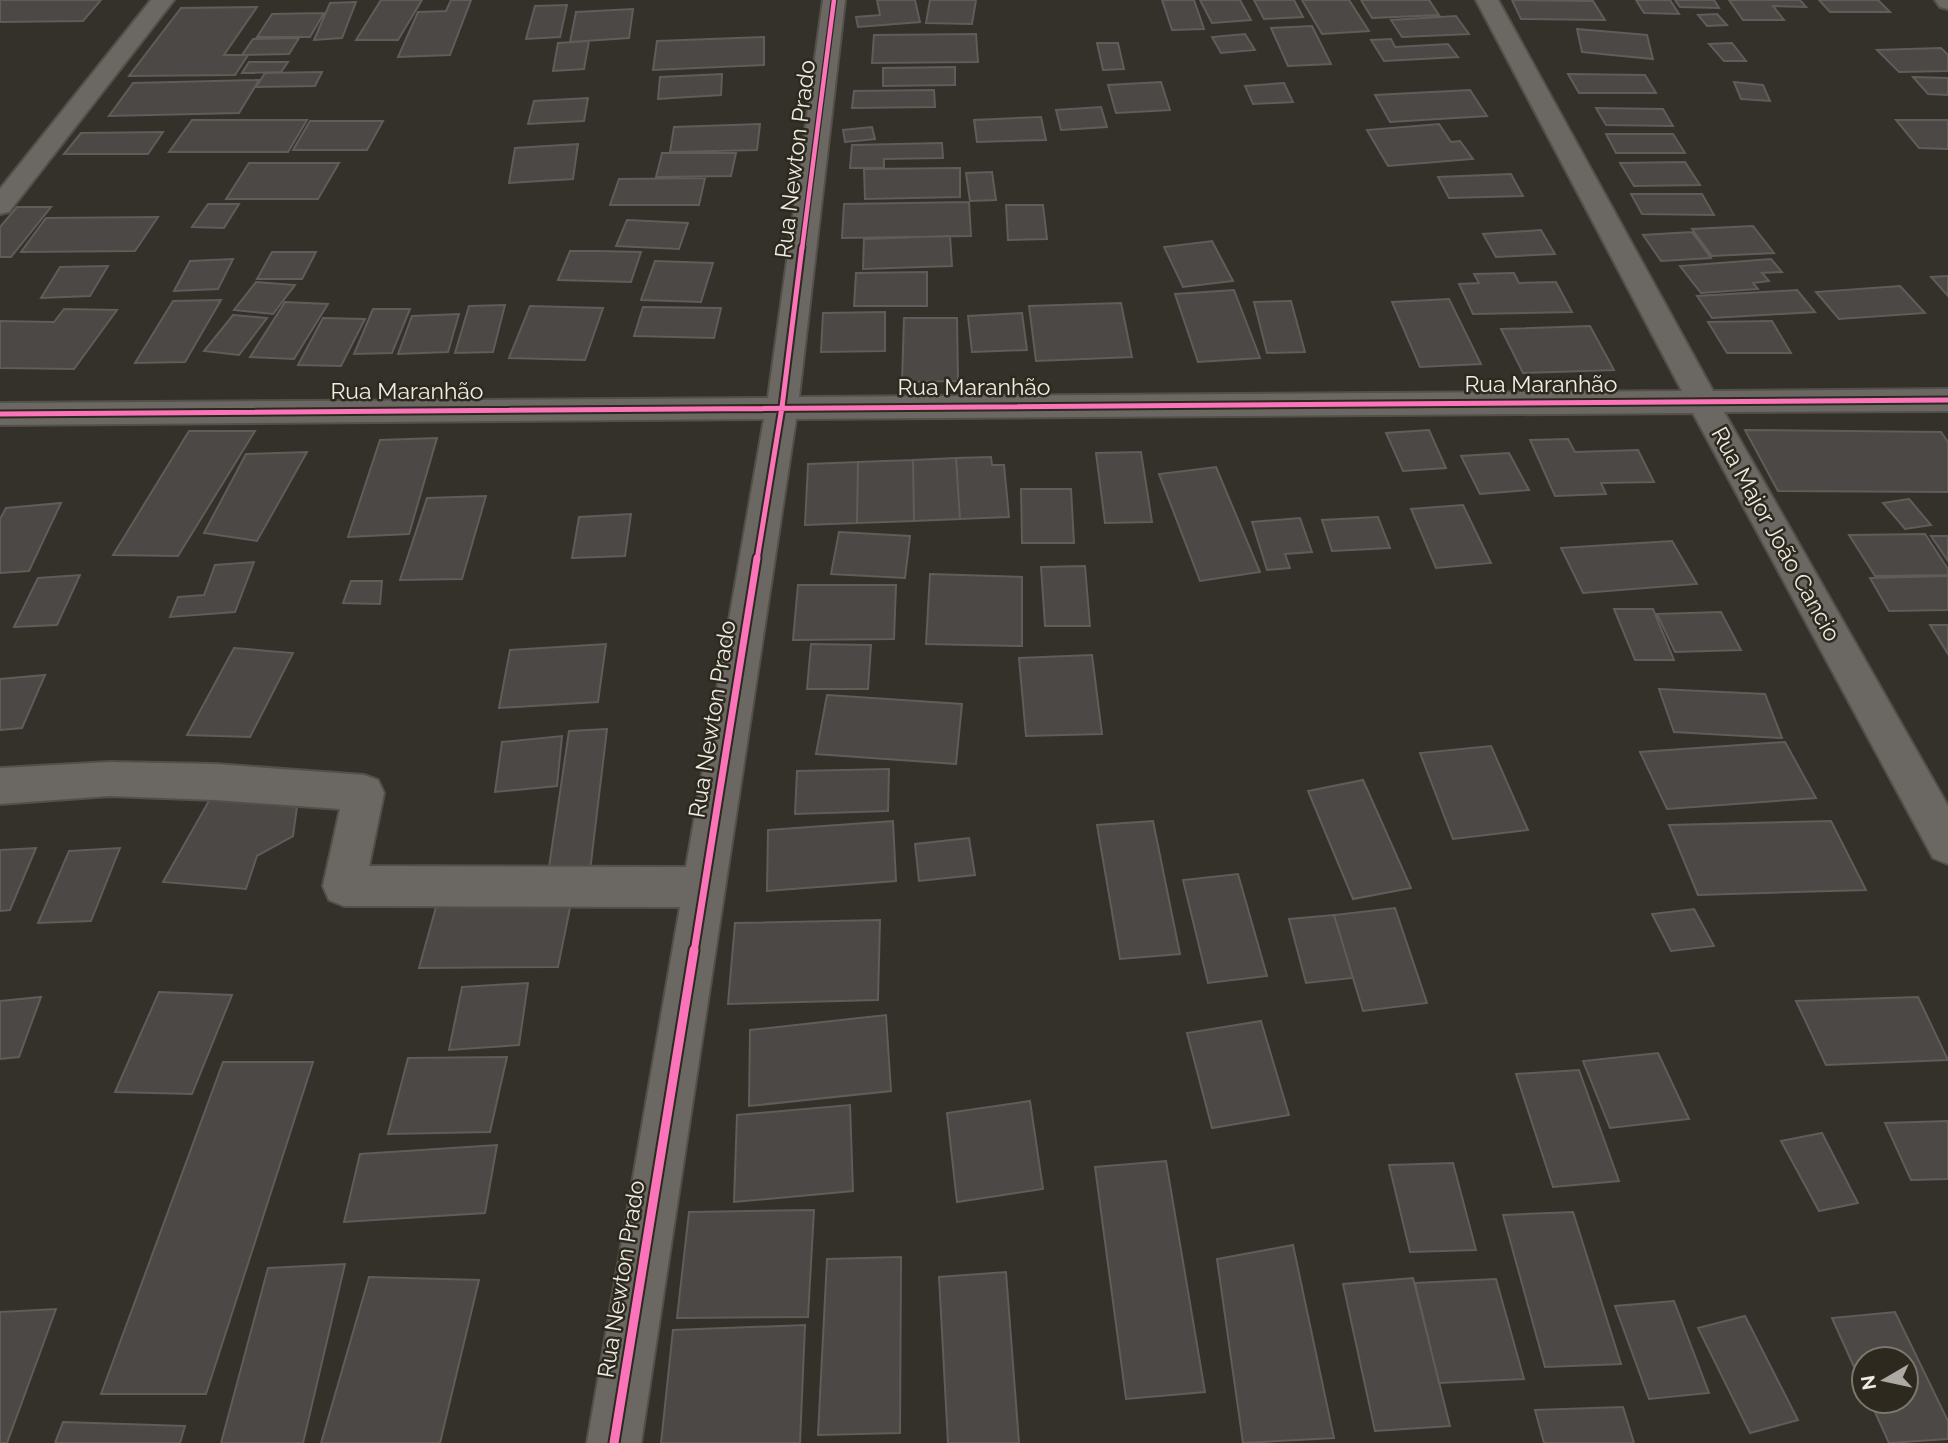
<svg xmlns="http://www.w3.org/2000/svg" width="1948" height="1443" font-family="Raleway,sans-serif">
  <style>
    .building { fill: #4b4845; stroke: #5f5c5a; stroke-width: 2 }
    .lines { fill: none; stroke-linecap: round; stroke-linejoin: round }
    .minor-casing { stroke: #525049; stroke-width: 4 }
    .minor { fill: #6b6864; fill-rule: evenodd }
    .cycleway-far3-casing { stroke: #2d291e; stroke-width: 7 }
    .cycleway-far2-casing { stroke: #2d291e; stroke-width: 9 }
    .cycleway-far1-casing { stroke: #2d291e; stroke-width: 11 }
    .cycleway-casing { stroke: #2d291e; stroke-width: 13 }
    .cycleway-far3 { stroke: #fb73b8; stroke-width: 4.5 }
    .cycleway-far2 { stroke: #fb73b8; stroke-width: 5 }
    .cycleway-far1 { stroke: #fb73b8; stroke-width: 7 }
    .cycleway { stroke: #fb73b8; stroke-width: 9 }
    .labels { text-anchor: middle; stroke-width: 5; stroke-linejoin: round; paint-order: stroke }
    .street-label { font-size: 23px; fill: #edebe3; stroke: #2d291e }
  </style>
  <rect width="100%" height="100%" fill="#34312a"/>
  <path class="building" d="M0,0H101L83,21L0,22Z
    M381,0H422L398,40H356Z
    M451,0H471L450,55L398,57L418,12L446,11Z
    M877,0H915L920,22L858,27L856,17L880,15Z
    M930,0H976L972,24L926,23Z
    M1162,0H1194L1204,29L1172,30Z
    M1200,0H1240L1251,20L1212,23Z
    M1254,0H1294L1303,17L1264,19Z
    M1302,0H1349L1369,31L1322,34Z
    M1361,0H1429L1439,15L1372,18Z
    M1512,0L1593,1L1605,20L1521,19Z
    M1636,0H1670L1679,14L1644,13Z
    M1675,0H1714L1719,8L1680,7Z
    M1729,0H1800L1806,7L1773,6L1784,20H1743Z
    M1819,0H1878L1890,12H1830Z
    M356,2L342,38L314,40L330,3Z
    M567,5L560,37L526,39L535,6Z
    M257,7L224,55H248L235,75L129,76L181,8Z
    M633,9L629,38L570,42L576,12Z
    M324,13L310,37H257L272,14Z
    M1717,14L1727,25L1707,26L1698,15Z
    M1456,16L1469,34L1402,37L1391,20Z
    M1312,26L1331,64L1288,66L1271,28Z
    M1577,29L1647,35L1653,59L1582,52Z
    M976,34L978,62L872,63L874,35Z
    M1245,34L1255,50L1221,53L1212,37Z
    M764,37V65L653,70L657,41Z
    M299,38L289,54L242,55L253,39Z
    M1391,39L1395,47L1448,44L1458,57L1384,61L1371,40Z
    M589,41L584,69L553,71L558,43Z
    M1097,43H1118L1124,69L1103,70Z
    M1732,43L1746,61H1724L1709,44Z
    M1941,48L1948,55V71L1899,72L1877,50Z
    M249,62H288L281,72L242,73Z
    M955,67V85L883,86V68Z
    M322,72L315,86L256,87L265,73Z
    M722,74L721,95L658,99L660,77Z
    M1568,74L1645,75L1656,93H1579Z
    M1913,77L1948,78V95L1928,94Z
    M259,80L239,113L109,116L133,83Z
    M1161,82L1170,110L1116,113L1108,85Z
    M1734,82L1763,85L1770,101L1741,99Z
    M1284,83L1293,102L1253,104L1245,86Z
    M934,90L935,107L852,108L854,91Z
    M1470,90L1487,116L1390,122L1375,95Z
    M588,98L584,121L528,124L534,101Z
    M1101,107L1107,127L1061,130L1056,110Z
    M1596,108L1663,109L1673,126L1606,125Z
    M1041,117L1046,140L977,142L974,120Z
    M192,120H307L288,152H169Z
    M1896,120H1948V149L1919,148Z
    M310,121H383L367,150H293Z
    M760,124L757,150L670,152L674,127Z
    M1439,124L1451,142L1460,141L1473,159L1388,166L1367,130Z
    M872,127L875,139L845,142L843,130Z
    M163,132L148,154H64L81,133Z
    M1606,134H1673L1685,153H1616Z
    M942,143L943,158L884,159V168H850L852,145Z
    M578,144L573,179L509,183L515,148Z
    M662,153H736L731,176L656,177Z
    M1685,162L1700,185L1634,186L1620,163Z
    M249,163H339L318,199H226Z
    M960,168V197L865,199L864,169Z
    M992,172L996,200L970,201L966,173Z
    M1511,174L1523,196L1449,198L1438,177Z
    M705,178L699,205H610L619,179Z
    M1631,194H1702L1714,215L1642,214Z
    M969,202L971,236L842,238L844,204Z
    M208,204H239L224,228L192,227Z
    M1006,205H1043L1047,239L1008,240Z
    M17,207H51L11,257H0V227Z
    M158,217L135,251L21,252L46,218Z
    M627,220L688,223L679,249L616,246Z
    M1753,226L1774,253L1712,256L1692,229Z
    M1541,230L1555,254L1496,257L1483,234Z
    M1692,232L1711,258L1661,261L1643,235Z
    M950,236L952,266L863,269L864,239Z
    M1212,241L1233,281L1183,287L1164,247Z
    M570,251H598L641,252L631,282L558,280Z
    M272,252H316L302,279H257Z
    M233,259L218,289L174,291L190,261Z
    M1771,259L1782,272L1762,273L1769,281L1753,283L1758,289L1701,293L1680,266Z
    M655,261L713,263L701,302L641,300Z
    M108,266L90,296L41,298L60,267Z
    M927,272V306H854L856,273Z
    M1514,273L1519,283L1556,282L1572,312L1473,314L1459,284L1479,283L1474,274Z
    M1948,276V296L1931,277Z
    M256,282L295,285L273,314L234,310Z
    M1900,286L1925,313L1839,319L1816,292Z
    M1234,290L1260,358L1198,362L1175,294Z
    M1797,290L1815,312L1712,318L1697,296Z
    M1449,299L1481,364L1420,367L1392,302Z
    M221,300L185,362L135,363L173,301Z
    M1291,301L1305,352L1267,353L1254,302Z
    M285,302L328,304L294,359L250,357Z
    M1121,303L1132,357L1036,361L1029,306Z
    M505,305L493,352L455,353L469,306Z
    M530,306L603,308L585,360L509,358Z
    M643,307L721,308L714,338L634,336Z
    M64,309L117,310L74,369L0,368V321L54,322Z
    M373,309H410L392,353L354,354Z
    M885,312V351L821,352L823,313Z
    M1022,313L1027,350L972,352L968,316Z
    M459,314L448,352L398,354L412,316Z
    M233,315L267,318L239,355L204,351Z
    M323,318L365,319L341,366L298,365Z
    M904,318H957L958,381L902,382Z
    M1772,321L1791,353H1727L1708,322Z
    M1590,326L1614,370L1523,373L1501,329Z
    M1429,430L1446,468L1403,471L1386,433Z
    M1745,430L1941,432L1948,442V492L1778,491Z
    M189,431H255L178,556L113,555Z
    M437,438L409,534L348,537L380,440Z
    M1568,439L1575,452L1638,450L1654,482L1601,483L1606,494L1555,496L1530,440Z
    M307,452L257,541L204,533L246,454Z
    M1141,452L1152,522L1105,523L1096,453Z
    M1509,453L1529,490L1480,494L1461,456Z
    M991,457L992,465H1004L1009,517L960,519L956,458Z
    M956,458L960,519L914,521L913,460Z
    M913,460L914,521L857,523L858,462Z
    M858,462L857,523L805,525L808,464Z
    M1216,467L1260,572L1200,581L1159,474Z
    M1021,489H1071L1074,543H1022Z
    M486,496L462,579L400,580L427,498Z
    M1909,499L1931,525L1905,529L1883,503Z
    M61,503L29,571L0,573V519L6,508Z
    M1463,505L1491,563L1436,568L1411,509Z
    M631,514L625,556L572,558L579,517Z
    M1378,517L1390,548L1332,551L1322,520Z
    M1300,518L1312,552L1285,554L1290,568L1267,570L1252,522Z
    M839,532L910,536L905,578L831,574Z
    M1925,534L1948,569V575L1875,576L1849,535Z
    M1931,536H1948V561Z
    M1672,541L1697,584L1583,593L1561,548Z
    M254,562L235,612L170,617L178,597L204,595L215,565Z
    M1085,566L1090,626H1045L1041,567Z
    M930,574L1022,577V646L926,644Z
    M80,575L57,625L14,627L38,578Z
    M1948,576V610L1889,611L1870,578Z
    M351,581H382L380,604L343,603Z
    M798,585H896L894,639L793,640Z
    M1614,609H1653L1674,660H1635Z
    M1721,612L1741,650L1675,652L1657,614Z
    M1930,625H1948V654Z
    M606,644L598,702L499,708L510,650Z
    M811,644L871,645L868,689H807Z
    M234,648L293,653L250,737L187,735Z
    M1092,655L1102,734L1026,736L1019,658Z
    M45,675L22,728L0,730V679Z
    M1659,689L1765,694L1782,738L1674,732Z
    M827,695L962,704L956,764L816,754Z
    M607,729L590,871L548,874L569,731Z
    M562,736L557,786L495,792L502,742Z
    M1785,742L1816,798L1667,809L1640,752Z
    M1491,746L1528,830L1453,839L1420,753Z
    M889,769L888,811L795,814L797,771Z
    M1363,780L1411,888L1353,899L1308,791Z
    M210,799L297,807L293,836L257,856L246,889L163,882Z
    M893,821L896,881L767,891L768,830Z
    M1153,821L1180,954L1120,959L1097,825Z
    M1831,821L1866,890L1698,895L1669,825Z
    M969,838L975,875L919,881L915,844Z
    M36,848L10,910L0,911V850Z
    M120,848L91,921L38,923L69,851Z
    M1238,874L1267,976L1208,983L1183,880Z
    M572,898L558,967L419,968L438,900Z
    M1395,908L1427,1003L1363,1011L1334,915Z
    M1694,909L1714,946L1671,951L1652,914Z
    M1334,915L1353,978L1306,983L1289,919Z
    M880,920L878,1000L728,1004L735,923Z
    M528,983L519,1045L449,1050L462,987Z
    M159,992L232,995L192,1094L115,1092Z
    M41,997L19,1057L0,1059V1001Z
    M1918,997L1948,1060L1826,1065L1796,1001Z
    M886,1015L891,1091L749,1106L750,1030Z
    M1261,1021L1289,1115L1212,1128L1187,1033Z
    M1658,1053L1689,1119L1610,1128L1583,1061Z
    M507,1057L490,1132L388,1134L408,1058Z
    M223,1062H313L206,1394H101Z
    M1579,1070L1619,1181L1553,1187L1516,1074Z
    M1030,1101L1043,1189L957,1202L947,1113Z
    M850,1105L853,1191L734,1202L737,1115Z
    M1948,1121V1179L1911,1180L1885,1123Z
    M1822,1133L1858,1203L1819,1211L1781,1141Z
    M497,1145L485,1213L344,1222L360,1154Z
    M1166,1161L1205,1392L1126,1399L1095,1167Z
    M1453,1163L1476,1250L1410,1252L1389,1165Z
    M814,1210L808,1317L677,1318L689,1212Z
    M1573,1212L1621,1364L1545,1367L1503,1215Z
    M1293,1245L1334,1438L1243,1443L1217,1259Z
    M901,1257L900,1433L818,1435L827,1259Z
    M345,1264L303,1443H221L268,1268Z
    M1006,1272L1019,1443H948L939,1277Z
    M369,1277L479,1280L440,1443H321Z
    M1413,1278L1450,1426L1375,1431L1343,1284Z
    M1496,1279L1524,1379L1439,1383L1415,1283Z
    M1674,1301L1709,1393L1649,1399L1615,1306Z
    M56,1309L7,1443H0V1312Z
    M1895,1312L1948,1421V1439L1889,1443L1870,1401H1906V1359H1864V1389L1832,1318Z
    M1745,1316L1798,1420L1750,1433L1698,1328Z
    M805,1325L800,1443H661L673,1330Z
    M1623,1407L1634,1443H1544L1535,1410Z
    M63,1422L185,1426L180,1443H55Z"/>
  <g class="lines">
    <g class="minor-casing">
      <path id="minor" d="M151,0H174L9,212L0,214V189Z
        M823,0H845L799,397L1682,391L1476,0H1498L1713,391L1948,389V411L1724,412L1948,806V864L1933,858L1693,413L796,419L641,1443H587L680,907L344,906L329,900L323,886L340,809L215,800L110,796L0,804V768L110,762L215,764L364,775L378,780L384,793L369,866L686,867L764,419L0,425V403L768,398Z
        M1935,0H1948V9L1940,7Z"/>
    </g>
    <use href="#minor" class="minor"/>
    <g class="cycleway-far3-casing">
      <path id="cycleway-far3" d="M802,249L834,0"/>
    </g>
    <g class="cycleway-far2-casing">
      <path id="cycleway-far2" d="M0,414L1948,400
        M757,560L782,407L802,247"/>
    </g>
    <g class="cycleway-far1-casing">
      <path id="cycleway-far1" d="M694,952L757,558"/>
    </g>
    <g class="cycleway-casing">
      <path id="cycleway" d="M614,1443L694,950"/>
    </g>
    <use href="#cycleway-far3" class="cycleway-far3"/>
    <use href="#cycleway-far2" class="cycleway-far2"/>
    <use href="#cycleway-far1" class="cycleway-far1"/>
    <use href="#cycleway" class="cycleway"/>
  </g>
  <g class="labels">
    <g class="street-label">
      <text transform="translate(795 159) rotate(-83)" y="8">Rua Newton Prado</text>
      <text x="1541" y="392">Rua Maranhão</text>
      <text x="974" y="395">Rua Maranhão</text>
      <text x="407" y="399">Rua Maranhão</text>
      <text transform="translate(1776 534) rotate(61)" y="8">Rua Major João Cancio</text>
      <text transform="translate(712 719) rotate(-81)" y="8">Rua Newton Prado</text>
      <text transform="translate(621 1279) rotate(-81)" y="8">Rua Newton Prado</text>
    </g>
  </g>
  <g transform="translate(1885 1380) rotate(261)"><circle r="33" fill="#2d291e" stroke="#7a776d" stroke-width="2"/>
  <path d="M0-5L12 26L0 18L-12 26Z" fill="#acaaa2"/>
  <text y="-10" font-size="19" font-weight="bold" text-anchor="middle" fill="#edebe3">N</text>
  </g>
</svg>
